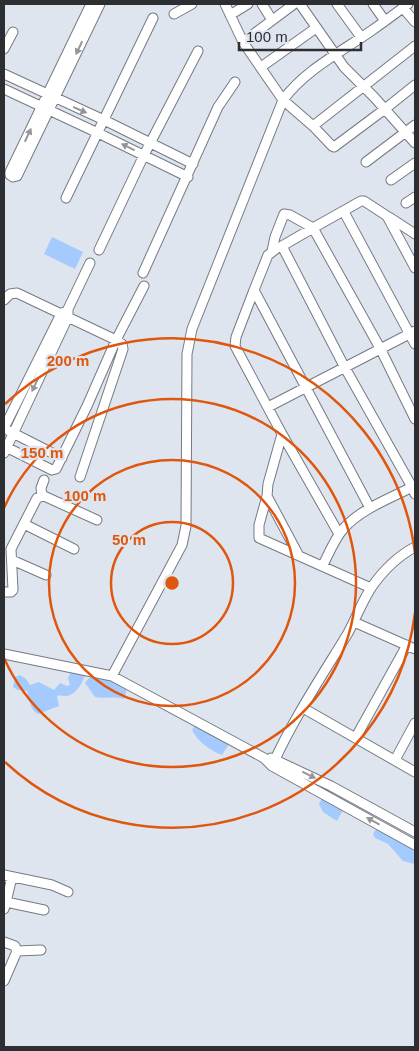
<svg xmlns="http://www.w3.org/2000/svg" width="419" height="1051" font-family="Arial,sans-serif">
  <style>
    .green { fill: #a5cafe }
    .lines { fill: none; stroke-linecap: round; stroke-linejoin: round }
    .street-casing { stroke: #757a82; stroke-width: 11 }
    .street { stroke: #fff; stroke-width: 9 }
    .oneway { fill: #969698 }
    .ring { fill: none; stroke: #df570e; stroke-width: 2.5 }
    .centre { fill: #df570e; stroke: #dfe5ee; stroke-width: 2.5 }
    .ring-label { font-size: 15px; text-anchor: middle; font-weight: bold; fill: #df570e; stroke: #dfe5ee; stroke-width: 4.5; stroke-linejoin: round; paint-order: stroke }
  </style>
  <rect width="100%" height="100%" fill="#dfe5ee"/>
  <path class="green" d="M52,237L83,252L75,269L44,254Z
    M78,671L85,674C83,683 76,695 66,696C63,696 60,695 57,696L59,706L38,714C29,709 30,699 27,691L18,690L13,687L15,677L20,675L26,679L30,685L39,682L54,690L60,683L67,686L70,685L68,678L71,672Z
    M96,677L107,678L127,689L124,699C114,696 106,699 95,697L85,683L89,678Z
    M195,725L229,744L222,755C211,751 197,741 192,730Z
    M323,796L344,808L337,821L323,812L319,804Z
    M378,826L415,847V864L403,861L388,844L375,838L373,834Z"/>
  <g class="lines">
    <g class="street-casing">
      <path id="street" d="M91,4L10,172V175L13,177L17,176L100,4
        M225,4L243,42L283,100L313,126L332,146L334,147L385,109L415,85
        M262,4L272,20
        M300,4L344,67L374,97L415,143
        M337,4L361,37
        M373,4L385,21
        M403,8L415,22
        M174,14L192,4
        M230,15L248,4
        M243,42L294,4
        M4,49L13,32
        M261,67L316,28
        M4,74L104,120L193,164
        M4,89L98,133L188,177
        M313,126L415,46
        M366,162L415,125
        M391,180L415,163
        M66,198L153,18
        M406,203L415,197
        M344,212L415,344
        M389,217L415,234
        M276,249L268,255L254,290L370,508
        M99,250L144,155L198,51
        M272,251L275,237L284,214L290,215L313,228L282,246L344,366L412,487L415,486
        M415,268L387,216L364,201H361L313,228L380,348L415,419
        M143,273L218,107L235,82
        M254,290L236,337L235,346L282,434L339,534
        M4,300L10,294L17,293L116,340L87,406L56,469L52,470L4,446
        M268,407L415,331
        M4,428L61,314L64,312
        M9,431L62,458
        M282,434L268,484L267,496L298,554
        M4,453L68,317V309L90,263
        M80,477L123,349L122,344L116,340L144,286
        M42,496L41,488L44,480
        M267,496L259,525V538L371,588
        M24,524L74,549
        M12,560L46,575
        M323,565C329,553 335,538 344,528C361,509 389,499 412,487L415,494
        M4,592H11L13,590L11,549L37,498L44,496L97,520
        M354,622L415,649
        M4,654L112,676L264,758L272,766L415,845
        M112,676L182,545L186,526L187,354L192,329L283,100C305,70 341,52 371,31C384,22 396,13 408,4
        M303,708L415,772
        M356,737L407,645
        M271,758L331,786L415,832
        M395,760L415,723
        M272,766C293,719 322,676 348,633C356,618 362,602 371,588C382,572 398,556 415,547
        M4,875L52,885L68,892
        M6,902L12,877
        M4,909L6,902L44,910
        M4,942L15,946L17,951
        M4,981L17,951L41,950"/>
    </g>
    <use href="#street" class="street"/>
  </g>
  <defs><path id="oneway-solid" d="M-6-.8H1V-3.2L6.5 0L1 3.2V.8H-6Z" transform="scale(1.25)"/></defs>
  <g class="oneway">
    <use href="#oneway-solid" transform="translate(79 48) rotate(115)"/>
    <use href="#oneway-solid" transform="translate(80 110) rotate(24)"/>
    <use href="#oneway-solid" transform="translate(28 135) rotate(-65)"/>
    <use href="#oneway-solid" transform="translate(128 147) rotate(-154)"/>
    <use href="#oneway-solid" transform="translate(35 385) rotate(115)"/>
    <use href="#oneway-solid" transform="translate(309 775) rotate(26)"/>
    <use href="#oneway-solid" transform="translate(373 821) rotate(-151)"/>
  </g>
  <g class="ring">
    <circle cx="172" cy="583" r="61"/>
    <circle cx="172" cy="583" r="123"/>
    <path d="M4 508A184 184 0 1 1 4 658"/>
    <path d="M415 613A245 245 0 0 1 5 762M5 404A245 245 0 0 1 415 553"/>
  </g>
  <circle cx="172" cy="583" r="8" class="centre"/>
  <g class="ring-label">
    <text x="68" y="366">200 m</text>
    <text x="42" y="458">150 m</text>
    <text x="85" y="501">100 m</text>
    <text x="129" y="545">50 m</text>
  </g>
  <rect width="419" height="1051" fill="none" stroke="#2c2e32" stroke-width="10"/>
  <path d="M239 42v8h122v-8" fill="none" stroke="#2c2e32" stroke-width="2.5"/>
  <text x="246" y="42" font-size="15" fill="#2c2e32" stroke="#dfe5ee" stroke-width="4" paint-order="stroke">100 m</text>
</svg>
